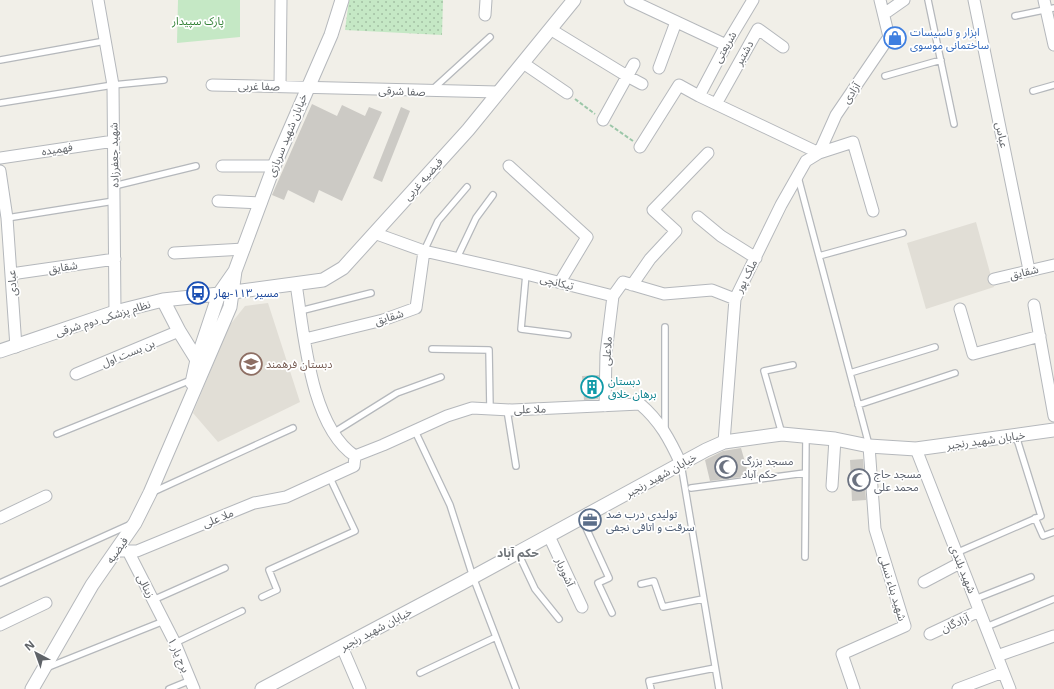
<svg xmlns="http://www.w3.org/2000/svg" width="1054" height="689" font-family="'Open Sans','Noto Sans Arabic',sans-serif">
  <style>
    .education { fill: #e1ded6 }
    .grass { fill: url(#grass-dots) }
    .park { fill: #c5e8c5 }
    .building { fill: #cccac5 }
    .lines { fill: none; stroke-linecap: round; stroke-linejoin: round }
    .service-casing { stroke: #b5b8bc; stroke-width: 8 }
    .minor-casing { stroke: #b5b8bc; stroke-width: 13 }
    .tertiary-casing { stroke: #b5b8bc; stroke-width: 15 }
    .path { stroke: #9cc7a9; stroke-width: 2; stroke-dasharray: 4 2; stroke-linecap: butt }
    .service { stroke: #fff; stroke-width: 5.5 }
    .minor { stroke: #fff; stroke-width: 11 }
    .tertiary { stroke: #fff; stroke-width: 13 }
    .labels { text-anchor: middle; stroke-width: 3.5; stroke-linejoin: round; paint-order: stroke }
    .park-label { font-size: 11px; fill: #348238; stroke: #fff }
    .shop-label { font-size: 11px; fill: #366cbe; stroke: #fff; text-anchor: start }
    .street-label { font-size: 11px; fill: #5f6368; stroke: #fff }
    .transit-label { font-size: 11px; fill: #164399; stroke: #fff; text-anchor: start }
    .education-label { font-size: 11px; fill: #785e54; stroke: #fff; text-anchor: start }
    .culture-label { font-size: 11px; fill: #0d838f; stroke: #fff; text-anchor: start }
    .worship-label { font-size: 11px; fill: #5b616d; stroke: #fff; text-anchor: start }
    .service-label { font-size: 11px; fill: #4e5e75; stroke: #fff; text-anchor: start }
    .neighbourhood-label { font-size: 12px; font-weight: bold; fill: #70757a; stroke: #fff }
  </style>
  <defs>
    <pattern id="grass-dots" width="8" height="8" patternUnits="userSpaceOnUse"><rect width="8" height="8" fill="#c5e8c5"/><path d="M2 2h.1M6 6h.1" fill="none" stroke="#a3c0a4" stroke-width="1.8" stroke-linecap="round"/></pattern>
  </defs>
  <rect width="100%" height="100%" fill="#f1efe8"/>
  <path class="education" d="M976,222L994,287L926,309L907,243Z
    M268,303L300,402L218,442L193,413L229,326L245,306Z"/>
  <path class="grass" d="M349,0H443L442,35L345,30Z"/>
  <path class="park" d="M178,0H240V37L177,43Z"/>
  <path class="building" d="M312,104L337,116L342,105L365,116L369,107L382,112L342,201L319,190L314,203L288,190L284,200L272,195Z
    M401,107L410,111L382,182L373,178Z
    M599,375L598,399L584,400L582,376Z
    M741,448L749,476L710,481L705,460L723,451Z
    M863,459L866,500L852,501L850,460Z"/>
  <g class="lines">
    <g class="service-casing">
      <path id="service" d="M928,0L954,124
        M1015,16L1054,8
        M0,60L105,41
        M885,76L941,60
        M433,89L490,37
        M1033,91L1054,85
        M0,103L113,85L164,80
        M798,177L869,445
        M114,186L196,166
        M7,218L114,201
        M424,251L438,221L467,187
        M819,256L903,233
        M457,258L476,218L493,195
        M526,274L521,329L568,335
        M300,311L371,293
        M665,327V431
        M432,349L489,350L490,409
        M850,373L935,347
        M858,405L955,373
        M507,410L516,466
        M415,431L450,505L473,577L516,689
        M333,433L397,393L441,377
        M57,434L191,380
        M782,434L764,371L793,365
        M681,464L719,689
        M691,488L805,473
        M153,492L293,428
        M1035,518L1043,536L1054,532
        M582,519L609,578L598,583L612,613
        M518,553L535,589L559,619
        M956,553L1041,516L1016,436
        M805,557L806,435
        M0,583L129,525
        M641,584L654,581L663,607L703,599
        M262,597L277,590L269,570L355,531L330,478
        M975,599L1031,577
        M153,600L225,568
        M986,627L1054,599
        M175,643L242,611
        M46,668L164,621
        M420,673L496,637
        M169,689L191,680
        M651,689L649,681L715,668"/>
    </g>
    <g class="minor-casing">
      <path id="minor" d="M98,0L113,85L115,312
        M630,0L726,45
        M974,0L1029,270
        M1044,0L1054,45
        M884,14L904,0
        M485,15L486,0
        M550,29L627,76L642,84
        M523,63L567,93
        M659,68L676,22
        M212,85L498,92
        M280,86L281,0
        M699,96L726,45L753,0
        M716,104L758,29L783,47
        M603,120L634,64
        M640,147L679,85L699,96L819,153
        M819,153L836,115L889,37L880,0
        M0,158L114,141
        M222,166H274
        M509,166L587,237L560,282
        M0,171L7,218L16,347
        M218,201L261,203
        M698,217L721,236L756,258
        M374,233L424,251L526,274L613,296
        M174,253L244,249
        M11,274L115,259
        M994,279L1054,265
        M296,284C304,333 310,426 355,456L383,445L447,416L472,408L512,410L640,404C660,421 670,440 681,464
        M632,285L650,259L676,231L653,210L708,153
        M1034,305L1054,416
        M960,309L973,354L1040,336
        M305,339L383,320L416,308L424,251
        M76,374L179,331
        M605,406L606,353L613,296L623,282L664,294L712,290L735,299
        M724,442L735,299L781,205L806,161L819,153L853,142L873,211
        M916,449L1010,689
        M832,486L835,439
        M0,518L46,496
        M549,536L582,607
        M116,551H137L254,503L286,497L354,466L355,456
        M128,551L175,643L194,689
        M924,582L960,563
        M0,625L46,603
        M930,634L979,611
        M342,647L360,689
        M997,656L1054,636
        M854,689L842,654L905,626L875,529L869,446
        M958,689L1003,672"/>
    </g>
    <g class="tertiary-casing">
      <path id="tertiary" d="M163,300L179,331L197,360
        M0,351L115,312L163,300L219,294L323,280L343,268L468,130L574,0
        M192,383L197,360L219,294L235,271L274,166L331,35L342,0
        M32,689L92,585L135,523L150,493L230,307L235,271
        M262,689L462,583L706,450L724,442L782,434L835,439L869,446L916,449L1054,430"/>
    </g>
    <path class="path" d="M575,99L595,114
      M610,125L633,141"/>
    <use href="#service" class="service"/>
    <use href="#minor" class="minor"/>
    <use href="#tertiary" class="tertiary"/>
  </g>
  <defs>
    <g id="shop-ring" transform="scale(1.15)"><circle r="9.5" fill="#fff" stroke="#3f7fe0" stroke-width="1.5"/><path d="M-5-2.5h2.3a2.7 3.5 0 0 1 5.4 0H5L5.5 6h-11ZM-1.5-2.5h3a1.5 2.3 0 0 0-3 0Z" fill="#3f7fe0"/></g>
    <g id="bus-ring" transform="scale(1.15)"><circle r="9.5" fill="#fff" stroke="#1a4fb4" stroke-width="1.5"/><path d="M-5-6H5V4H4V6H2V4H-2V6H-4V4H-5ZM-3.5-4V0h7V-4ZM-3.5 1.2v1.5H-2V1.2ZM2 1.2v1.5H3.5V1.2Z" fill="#1a4fb4"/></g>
    <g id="school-ring" transform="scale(1.15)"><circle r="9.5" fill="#fff" stroke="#8d6e63" stroke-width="1.5"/><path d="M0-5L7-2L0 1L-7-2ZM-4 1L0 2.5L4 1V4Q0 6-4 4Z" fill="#8d6e63"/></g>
    <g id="building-ring" transform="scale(1.15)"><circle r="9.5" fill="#fff" stroke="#0f9aa8" stroke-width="1.5"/><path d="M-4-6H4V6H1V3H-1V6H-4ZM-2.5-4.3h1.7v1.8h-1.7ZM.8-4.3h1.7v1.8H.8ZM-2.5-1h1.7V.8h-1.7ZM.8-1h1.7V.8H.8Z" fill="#0f9aa8"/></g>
    <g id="mosque-ring" transform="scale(1.15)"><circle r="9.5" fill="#fff" stroke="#6b7280" stroke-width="1.5"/><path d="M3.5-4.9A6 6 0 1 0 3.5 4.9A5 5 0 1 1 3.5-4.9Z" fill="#6b7280"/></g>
    <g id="office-ring" transform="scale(1.15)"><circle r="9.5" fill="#fff" stroke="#5c6f8a" stroke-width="1.5"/><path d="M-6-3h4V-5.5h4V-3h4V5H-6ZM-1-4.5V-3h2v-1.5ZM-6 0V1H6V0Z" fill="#5c6f8a"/></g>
  </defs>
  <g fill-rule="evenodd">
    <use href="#shop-ring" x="895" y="38"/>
    <use href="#bus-ring" x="198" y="293"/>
    <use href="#school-ring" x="251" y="364"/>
    <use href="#building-ring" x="592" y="387"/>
    <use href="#mosque-ring" x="726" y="467"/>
    <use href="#mosque-ring" x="859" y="480"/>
    <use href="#office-ring" x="590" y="520"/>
  </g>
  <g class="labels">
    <g class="park-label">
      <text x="198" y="25">پارک سپیدار</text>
    </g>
    <g class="shop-label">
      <text x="910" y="36">ابزار و تاسیسات<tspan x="910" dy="13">ساختمانی موسوی</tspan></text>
    </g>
    <g class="street-label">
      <text transform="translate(725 47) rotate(-60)" y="4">شریعتی</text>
      <text transform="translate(744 53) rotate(-61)" y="4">دشتبر</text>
      <text transform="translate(259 86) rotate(1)" y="4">صفا غربی</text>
      <text transform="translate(402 91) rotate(2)" y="4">صفا شرقی</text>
      <text transform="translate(851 93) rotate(-56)" y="4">آزادی</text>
      <text transform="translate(287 135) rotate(-68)" y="4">خیابان شهید سربازی</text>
      <text transform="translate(1002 135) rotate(79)" y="4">عباس</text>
      <text transform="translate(57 149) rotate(-9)" y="4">فهمیده</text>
      <text transform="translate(114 155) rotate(-91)" y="4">شهید جعفرزاده</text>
      <text transform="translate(423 179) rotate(-48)" y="4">فیضیه غربی</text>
      <text transform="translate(63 267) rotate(-8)" y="4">شقایق</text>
      <text transform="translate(1024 272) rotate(-13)" y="4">شقایق</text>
      <text transform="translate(746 276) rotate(-63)" y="4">ملک پور</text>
      <text transform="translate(557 282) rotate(14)" y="4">تیکانچی</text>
      <text transform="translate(12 283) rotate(-94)" y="4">عبادی</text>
      <text transform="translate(389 317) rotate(-17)" y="4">شقایق</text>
      <text transform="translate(103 318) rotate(-17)" y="4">نظام پزشکی دوم شرقی</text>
      <text transform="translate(607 351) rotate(-86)" y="4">ملاعلی</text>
      <text transform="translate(128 353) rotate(-22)" y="4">بن بست اول</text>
      <text transform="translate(530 409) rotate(-2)" y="4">ملا علی</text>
      <text transform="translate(986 440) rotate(-8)" y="4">خیابان شهید رنجبر</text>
      <text transform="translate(661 475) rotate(-29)" y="4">خیابان شهید رنجبر</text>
      <text transform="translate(218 518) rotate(-22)" y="4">ملا علی</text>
      <text transform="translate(117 550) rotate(-55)" y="4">فیضیه</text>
      <text transform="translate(963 569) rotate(68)" y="4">شهید بلندی</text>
      <text transform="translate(565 572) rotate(66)" y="4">آشوربار</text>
      <text transform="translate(146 586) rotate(63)" y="4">زینالی</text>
      <text transform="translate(893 588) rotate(73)" y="4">شهید بناء نسلی</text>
      <text transform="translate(955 623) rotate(-25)" y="4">آزادگان</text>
      <text transform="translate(376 629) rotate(-28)" y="4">خیابان شهید رنجبر</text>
      <text transform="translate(179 655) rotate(66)" y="4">برج یار ۱</text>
    </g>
    <g class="transit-label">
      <text x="214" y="297">مسیر ۱۱۳-بهار</text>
    </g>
    <g class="education-label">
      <text x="266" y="368">دبستان فرهمند</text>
    </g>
    <g class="culture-label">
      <text x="608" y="385">دبستان<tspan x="608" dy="13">برهان خلاق</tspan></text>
    </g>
    <g class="worship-label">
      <text x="742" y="465">مسجد بزرگ<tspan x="742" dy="13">حکم آباد</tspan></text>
      <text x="874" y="478">مسجد حاج<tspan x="874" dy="13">محمد علی</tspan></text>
    </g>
    <g class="service-label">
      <text x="606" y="518">تولیدی درب ضد<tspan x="606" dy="13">سرقت و اتاقی نجفی</tspan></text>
    </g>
    <g class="neighbourhood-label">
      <text x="518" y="557">حکم آباد</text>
    </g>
  </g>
  <g transform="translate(36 653) rotate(319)" stroke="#ffffff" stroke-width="3" paint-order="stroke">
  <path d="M0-3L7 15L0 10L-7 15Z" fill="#5f6368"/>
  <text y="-6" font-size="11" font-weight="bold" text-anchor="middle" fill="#5f6368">N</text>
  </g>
</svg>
